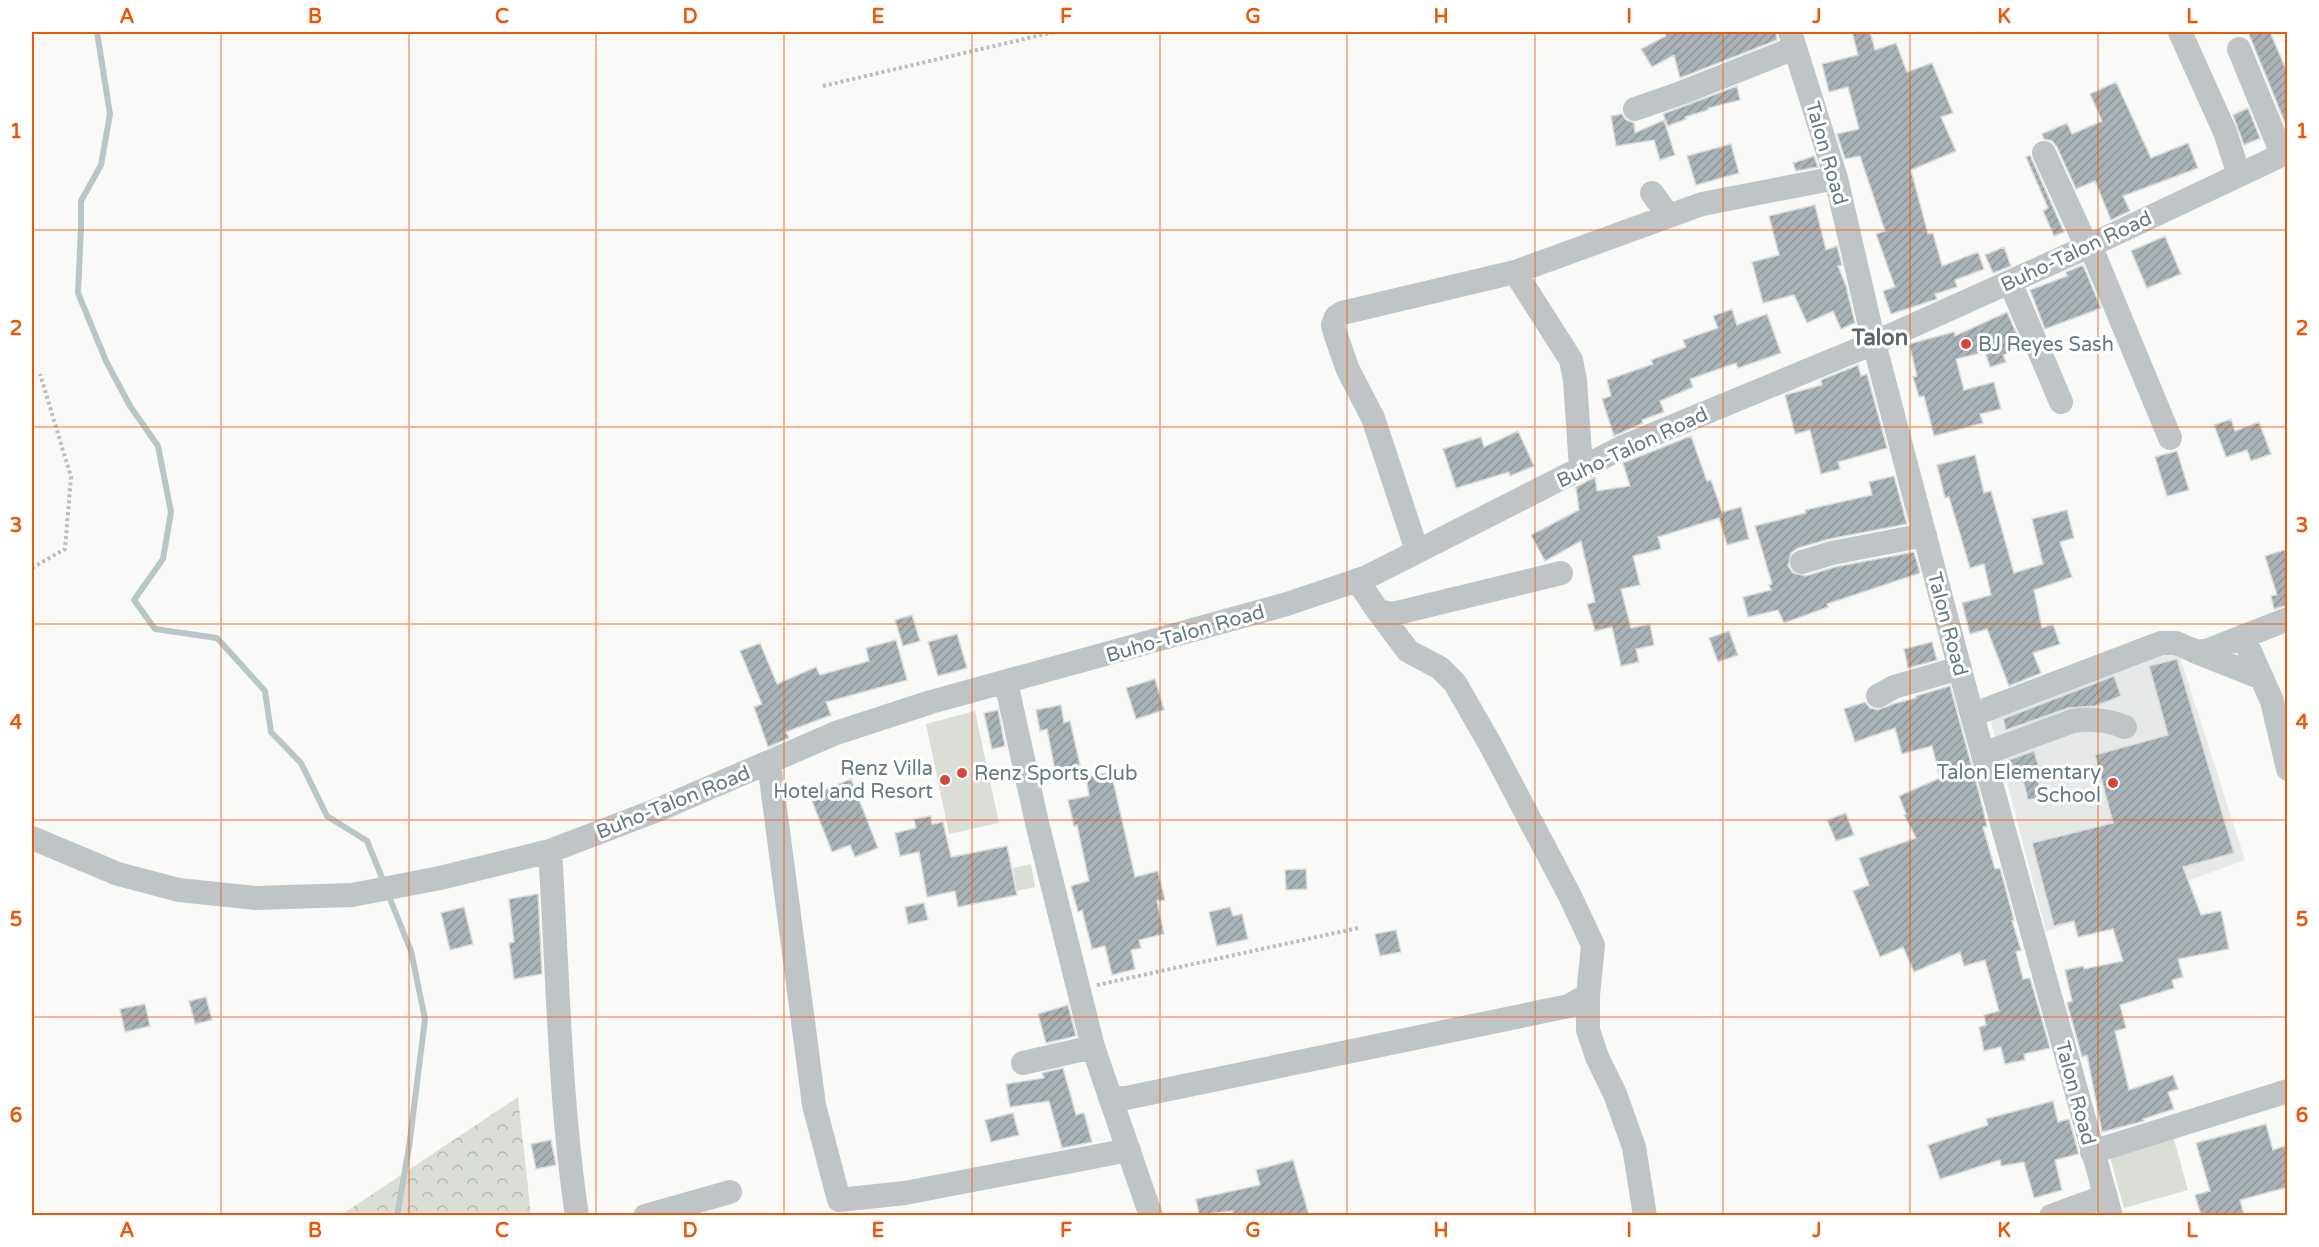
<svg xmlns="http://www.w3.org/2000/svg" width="2319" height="1247" font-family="'Varela Round',sans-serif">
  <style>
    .built { fill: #e7e9e8 }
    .green { fill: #dbded7 }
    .forest { fill: url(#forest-crowns) }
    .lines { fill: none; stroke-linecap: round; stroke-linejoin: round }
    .stream { stroke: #b8c6c8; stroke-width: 6 }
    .building { fill: url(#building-hatch); stroke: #dbdbda; stroke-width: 1.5 }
    .path { stroke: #babec0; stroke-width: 4; stroke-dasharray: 3 3; stroke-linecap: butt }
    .minor { stroke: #bfc5c7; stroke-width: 24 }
    .grid { fill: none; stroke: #e8590c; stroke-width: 1.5; stroke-opacity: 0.55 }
    .poi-dot { fill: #d5473c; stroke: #fff; stroke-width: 2 }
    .labels { text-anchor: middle; stroke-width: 6; stroke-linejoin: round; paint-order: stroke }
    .street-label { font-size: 20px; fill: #667980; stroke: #fff }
    .poi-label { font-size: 20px; fill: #667980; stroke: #fff; text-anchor: start }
    .quarter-label { font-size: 22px; font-weight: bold; fill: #58666c; stroke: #fff }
    .neatline { fill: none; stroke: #e8590c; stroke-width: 2 }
    .grid-label { font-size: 20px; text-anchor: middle; font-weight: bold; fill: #e8590c }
  </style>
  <defs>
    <pattern id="forest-crowns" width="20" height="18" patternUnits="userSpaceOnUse" patternTransform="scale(1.5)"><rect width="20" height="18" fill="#dbded7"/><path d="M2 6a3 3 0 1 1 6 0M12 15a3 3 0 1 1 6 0" fill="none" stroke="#b5b9b4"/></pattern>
    <pattern id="building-hatch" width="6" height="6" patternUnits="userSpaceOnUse" patternTransform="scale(1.5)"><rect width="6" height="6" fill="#a9b2b6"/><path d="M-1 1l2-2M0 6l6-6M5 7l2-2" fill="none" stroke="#8d9699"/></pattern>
  </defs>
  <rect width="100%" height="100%" fill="#f9f9f8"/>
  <path class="built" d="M2173,635L2245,860L2046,932L1987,706Z"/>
  <path class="green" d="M975,711L999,823L949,834L926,724Z
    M1031,864L1035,887L1017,891L1013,868Z
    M2173,1136L2188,1190L2124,1208L2109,1154Z"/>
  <path class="forest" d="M518,1097L531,1215H341Z"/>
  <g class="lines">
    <path class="stream" d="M97,32L110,114L101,165L81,201V228L78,293L106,361L130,406L158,446L171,512L163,559L134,600L155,629L217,638L265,691L271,732L301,763L327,816L367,841L385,885
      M388,894L411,951L425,1019L409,1147L397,1216"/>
  </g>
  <path class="building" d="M1664,32H1776L1777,40L1680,78L1674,55L1652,67L1641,49L1666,36Z
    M1852,32H1870L1875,50L1896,43L1907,72L1932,63L1953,113L1941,117L1956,151L1911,170L1928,234L1933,233L1942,266L1978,252L1984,269L1955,280L1957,287L1935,294L1937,299L1891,314L1883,291L1895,287L1876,234L1885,231L1860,156L1845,159L1837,134L1859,129L1848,87L1829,92L1822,64L1858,55Z
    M2248,32H2270L2288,74V130Z
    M2116,82L2151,158L2188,143L2198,168L2123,196L2130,211L2111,220L2095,181L2076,189L2057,147L2052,141L2044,139L2042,134L2067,123L2072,134L2102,121L2090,94Z
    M1737,86L1740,100L1708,108V110L1685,117L1686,119L1668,126L1663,114Z
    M2248,108L2260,138L2244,145L2233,115Z
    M1622,114L1626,120L1634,123L1635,133L1664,120L1675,155L1660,160L1654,140L1616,146L1611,116Z
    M1731,144L1739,173L1696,185L1687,156Z
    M2030,155L2064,232L2054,236L2043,211L2048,208L2026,157Z
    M1814,156L1818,167L1796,171L1793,163Z
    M1815,205L1826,250L1837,246L1842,265L1838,266L1846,286L1855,323L1841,329L1833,311L1807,323L1794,295L1763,303L1752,262L1779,255L1769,216Z
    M2165,236L2181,274L2147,288L2131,251Z
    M2004,247L2011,266L1993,273L1985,255Z
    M2083,265L2101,308L2045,329L2030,290L2067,276L2066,272Z
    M1732,309L1737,325L1767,314L1781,353L1738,368L1736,363L1690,379L1693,387L1660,401L1664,412L1642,420L1643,423L1614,436L1602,399L1611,396L1607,380L1653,364L1651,360L1686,347L1683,340L1718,328L1713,316Z
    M2007,312L2022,346L2003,355L2006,362L1990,367L1985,352L1956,359L1964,390L1994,382L2001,409L1980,414L1983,423L1934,436L1924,396L1919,397L1913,377L1917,376L1909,344L1954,332L1955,336Z
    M1858,365L1861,376L1867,374L1887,448L1838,462L1840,469L1821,474L1810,430L1795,434L1785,395L1822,385L1821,380Z
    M2231,419L2235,431L2259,422L2271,454L2251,461L2247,450L2226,457L2214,425Z
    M1518,431L1534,466L1510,476L1509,472L1456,488L1443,449L1481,437L1484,447Z
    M1691,436L1707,481L1711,480L1722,512L1741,507L1749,539L1727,545L1719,518L1658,537L1661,549L1633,556L1640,585L1621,589L1631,628L1650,624L1654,645L1636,649L1639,662L1621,666L1612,627L1595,631L1587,604L1595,602L1581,541L1545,561L1531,535L1579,510L1576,487L1595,477L1597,491L1630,486L1623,463Z
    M2177,451L2189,490L2167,496L2155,457Z
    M1975,455L1984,493L1991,491L2014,573L2043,564L2032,519L2067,510L2074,538L2060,542L2072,577L2034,590L2042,628L2053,624L2060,644L2033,653L2041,673L2009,686L1987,629L1970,634L1962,603L1991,595L1984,564L1970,568L1949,497L1945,498L1937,465Z
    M1894,476L1907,524L1829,539L1798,548L1791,553L1788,566L1793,573L1806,576L1835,567L1914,552L1920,573L1827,604L1828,607L1784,623L1778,610L1748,617L1743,597L1771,590L1769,585L1772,584L1755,526L1806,513L1805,510L1872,495L1869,482Z
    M2288,549V605L2274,609L2271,596L2277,595L2265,556Z
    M912,615L920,641L903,646L895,620Z
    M1729,631L1738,655L1718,662L1709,638Z
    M957,634L967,668L938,676L928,642Z
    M896,640L907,680L826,702L831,715L786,732L789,738L768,747L754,707L762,704L740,651L760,643L777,684L816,667L820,675L869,661L866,648Z
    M1932,642L1937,660L1908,668L1904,649Z
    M2177,659L2234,853L2183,867L2201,915L2221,911L2229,949L2178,959L2183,977L2172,980L2174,988L2120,1005L2126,1028L2115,1031L2129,1090L2173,1075L2178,1089L2168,1092L2174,1109L2143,1119L2144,1121L2102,1132L2087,1055L2082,1057L2067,1003L2072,1001L2065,970L2083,966L2084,969L2123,961L2113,929L2078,937L2074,921L2054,926L2032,843L2113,823L2095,755L2168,735L2149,666Z
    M2114,676L2121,696L2095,706L2068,708L2006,730L2003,719Z
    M1155,679L1164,710L1136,719L1126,688Z
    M1950,686L1979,793L1987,826L1983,827L1995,869L2000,868L2014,920L2012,921L2021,950L2016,952L2023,979L2030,978L2050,1048L2024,1054L2025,1060L2005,1064L2001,1047L1984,1051L1979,1027L1986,1025L1984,1015L1999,1011L1985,960L1964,966L1960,952L1914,972L1903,947L1880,957L1853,891L1869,885L1859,858L1916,838L1904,815L1906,814L1899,796L1940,778L1932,746L1902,754L1895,728L1855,742L1844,709L1865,702L1870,708L1878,710L1893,704L1916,698V696Z
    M1061,705L1064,723L1070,721L1080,765L1055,770L1047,729L1040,731L1036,710Z
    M998,710L1005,746L992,749L984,713Z
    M2034,751L2041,774L2037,775L2042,797L2028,800L2023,780L2016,782L2009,760Z
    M1111,772L1135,877L1158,871L1165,900L1157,901L1164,934L1139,940L1141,948L1131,950L1135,969L1112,975L1105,946L1092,949L1082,910L1078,912L1071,886L1089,881L1077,825L1074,826L1068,800L1089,796L1086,777Z
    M851,779L878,848L855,857L850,845L832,852L810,796Z
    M1846,813L1854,835L1836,841L1827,820Z
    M931,816L932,824L943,822L951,857L1007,846L1017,895L958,907L955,891L927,897L919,852L900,856L895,833L916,828L914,819Z
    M1306,869L1307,889L1286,890L1285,870Z
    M538,894L542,974L514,979L509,943L514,942L509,899Z
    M924,903L928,920L908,924L905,907Z
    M464,907L473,944L450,950L441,913Z
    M1230,907L1233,916L1242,914L1248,939L1217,946L1209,912Z
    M1396,930L1401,952L1380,956L1375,934Z
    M206,997L212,1020L195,1024L189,1001Z
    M145,1004L150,1026L125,1032L120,1009Z
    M1068,1005L1076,1036L1046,1043L1038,1014Z
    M1063,1068L1076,1115L1084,1113L1092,1142L1062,1148L1049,1101L1010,1107L1006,1084L1044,1078L1042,1073Z
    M2053,1101L2058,1122L2069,1119L2078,1151V1154L2055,1160L2062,1190L2034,1198L2024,1162L2001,1166L2000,1160L1940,1179L1928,1145L1988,1125L1986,1119Z
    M1013,1113L1019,1135L991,1142L985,1120Z
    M2266,1124L2273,1150L2288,1145V1187L2240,1200L2244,1215H2201L2195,1195L2210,1191L2196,1143Z
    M551,1140L556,1165L536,1169L531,1144Z
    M1293,1160L1309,1215H1233L1232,1211L1199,1215L1196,1199L1260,1185L1256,1170Z"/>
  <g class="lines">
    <path class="path" d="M823,86L1054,32
      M32,568L65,549L71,477L40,374
      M1097,985L1358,928"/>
    <path class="minor" d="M1790,32L1836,178L1874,343L1972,715L2111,1216
      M2180,32L2225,132L2239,175
      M2239,49L2282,154
      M1635,109L1681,93L1795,48
      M2044,153L2087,247
      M1652,193L1668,215
      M2090,245L2170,438
      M1515,272L1702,204L1836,178
      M2010,282L2061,402
      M1417,551L1373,418L1348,370L1335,333L1333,325L1336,317L1342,313L1515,272L1571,360L1575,380L1581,468
      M1802,562L1832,553L1925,535
      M1357,580L1378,611L1393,614L1561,573
      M2243,636L2272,701L2288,769
      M2194,651L2262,678
      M1006,682L1037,823L1093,1047L1151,1216
      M1878,696L1894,687L1960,668
      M1972,715L2161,643H2176L2197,652L2209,650L2288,619
      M1983,754L2073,721C2092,718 2107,720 2125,727
      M769,763L814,1105L839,1200L905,1193L1129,1150
      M32,838L118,874L179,890L256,898L352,895L440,878L550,851L660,809L836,733L931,702L1287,604L1367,577L1625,446L1874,343L2087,247L2288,152
      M550,851C558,973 559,1095 577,1216
      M1588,995V1030L1597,1057L1615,1094L1634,1147L1645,1216
      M1023,1063L1093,1047
      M1110,1098H1126L1569,1006L1588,995L1593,945L1570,896L1490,744L1455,683L1440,668L1408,651L1378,611
      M2092,1152L2288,1091
      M645,1216L730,1192
      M2051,1216L2106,1196"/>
  </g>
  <path class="grid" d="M221,32V1216M409,32V1216M596,32V1216M784,32V1216M972,32V1216M1160,32V1216M1347,32V1216M1535,32V1216M1723,32V1216M1910,32V1216M2098,32V1216M32,230H2288M32,427H2288M32,624H2288M32,820H2288M32,1017H2288"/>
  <g class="poi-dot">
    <circle cx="1966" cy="344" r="6"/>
    <circle cx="962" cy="773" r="6"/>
    <circle cx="945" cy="780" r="6"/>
    <circle cx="2113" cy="783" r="6"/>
  </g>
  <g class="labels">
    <g class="street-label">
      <text transform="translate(1827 153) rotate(74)" y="7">Talon Road</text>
      <text transform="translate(2076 251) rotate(-25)" y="7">Buho-Talon Road</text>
      <text transform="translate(1632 447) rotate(-25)" y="7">Buho-Talon Road</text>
      <text transform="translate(1948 624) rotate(75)" y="7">Talon Road</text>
      <text transform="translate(1185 633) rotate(-16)" y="7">Buho-Talon Road</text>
      <text transform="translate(673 802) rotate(-22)" y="7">Buho-Talon Road</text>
      <text transform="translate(2076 1093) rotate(75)" y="7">Talon Road</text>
    </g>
    <g class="poi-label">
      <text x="1978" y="351">BJ Reyes Sash</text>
      <text x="933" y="775" text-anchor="end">Renz Villa<tspan x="933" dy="23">Hotel and Resort</tspan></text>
      <text x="2101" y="779" text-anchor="end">Talon Elementary<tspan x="2101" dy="23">School</tspan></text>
      <text x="974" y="780">Renz Sports Club</text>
    </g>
    <g class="quarter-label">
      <text x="1880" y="345">Talon</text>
    </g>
  </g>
  <rect width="2319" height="1247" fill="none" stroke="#ffffff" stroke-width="66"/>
  <rect x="33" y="33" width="2253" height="1181" class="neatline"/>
  <g class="grid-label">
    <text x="127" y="23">A</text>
    <text x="315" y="23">B</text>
    <text x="502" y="23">C</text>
    <text x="690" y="23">D</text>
    <text x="878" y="23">E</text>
    <text x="1066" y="23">F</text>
    <text x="1253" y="23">G</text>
    <text x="1441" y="23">H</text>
    <text x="1629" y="23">I</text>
    <text x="1817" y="23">J</text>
    <text x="2004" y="23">K</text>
    <text x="2192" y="23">L</text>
    <text x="16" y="138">1</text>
    <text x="2302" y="138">1</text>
    <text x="16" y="335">2</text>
    <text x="2302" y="335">2</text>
    <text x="16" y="532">3</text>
    <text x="2302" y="532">3</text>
    <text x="16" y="729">4</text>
    <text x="2302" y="729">4</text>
    <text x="16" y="926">5</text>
    <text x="2302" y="926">5</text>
    <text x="16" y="1122">6</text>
    <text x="2302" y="1122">6</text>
    <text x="127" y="1237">A</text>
    <text x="315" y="1237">B</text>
    <text x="502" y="1237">C</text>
    <text x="690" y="1237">D</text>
    <text x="878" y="1237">E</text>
    <text x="1066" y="1237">F</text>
    <text x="1253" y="1237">G</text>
    <text x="1441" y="1237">H</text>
    <text x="1629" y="1237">I</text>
    <text x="1817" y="1237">J</text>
    <text x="2004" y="1237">K</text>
    <text x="2192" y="1237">L</text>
  </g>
</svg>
